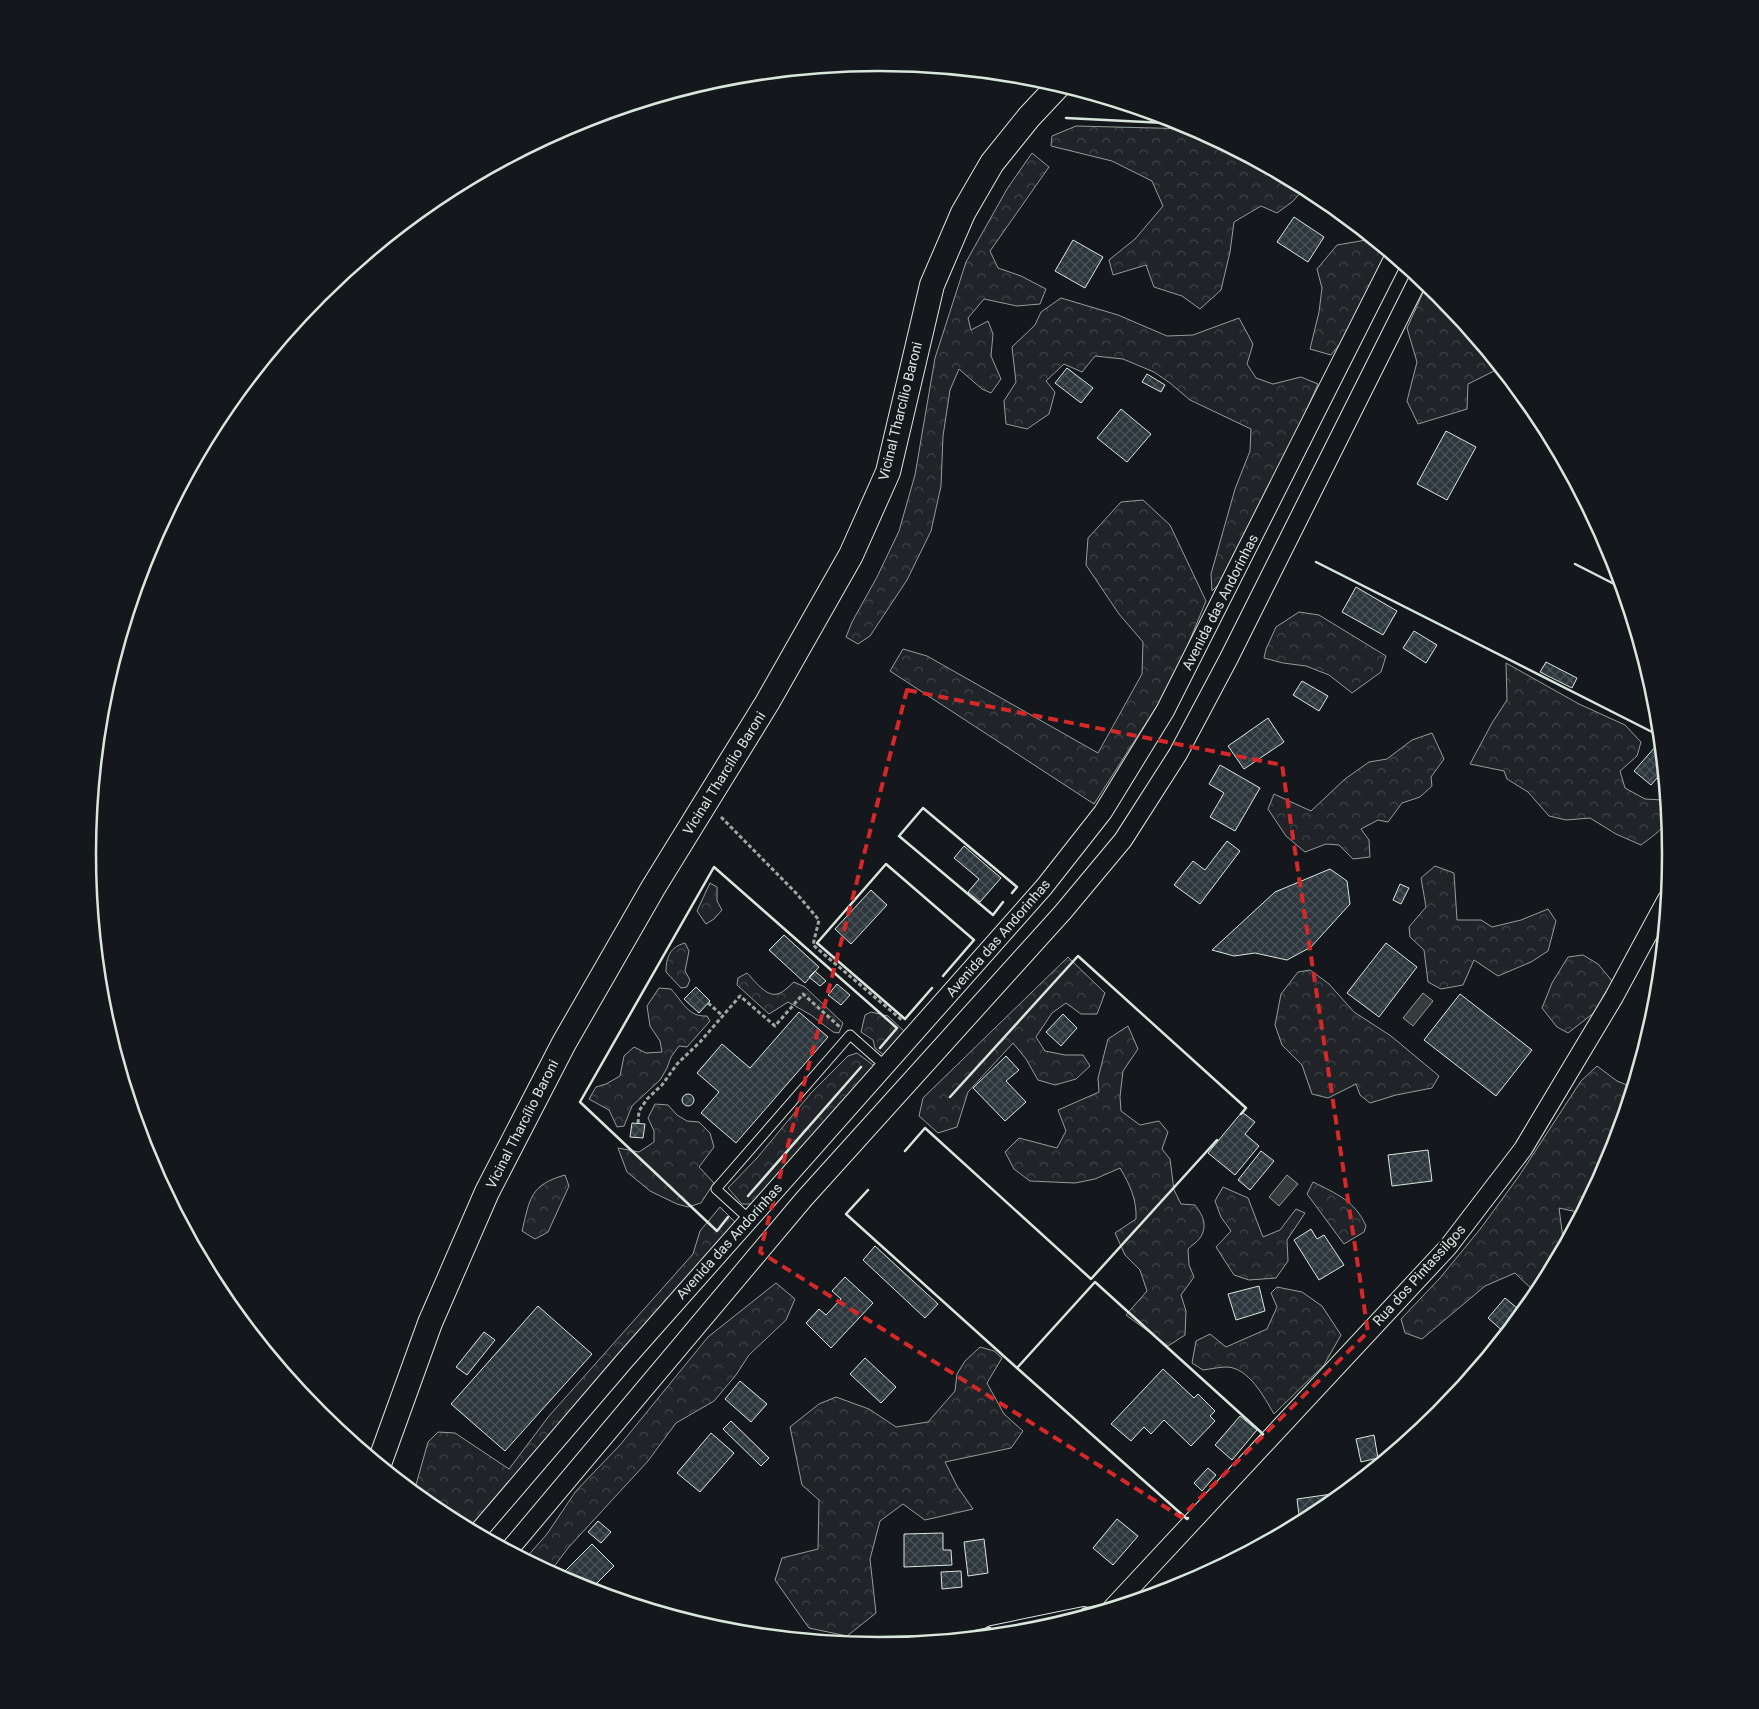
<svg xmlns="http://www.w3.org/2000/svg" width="1759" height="1709" font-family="Roboto,sans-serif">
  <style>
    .forest { fill: url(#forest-crowns); stroke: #939e99 }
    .water { fill: #363b3e; stroke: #939e99 }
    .building { fill: url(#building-cross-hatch); stroke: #d8e6dc }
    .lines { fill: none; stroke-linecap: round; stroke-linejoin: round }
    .service-casing { stroke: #d8e6dc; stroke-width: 11 }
    .minor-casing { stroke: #d8e6dc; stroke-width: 20 }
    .secondary-casing { stroke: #d8e6dc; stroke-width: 26 }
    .path { stroke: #9da8a2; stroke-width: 3; stroke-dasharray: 4 2.5; stroke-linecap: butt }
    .service { stroke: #14181c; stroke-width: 9 }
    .minor { stroke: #14181c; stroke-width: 18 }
    .secondary { stroke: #14181c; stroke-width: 24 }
    .wall { stroke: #d8e6dc; stroke-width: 2.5 }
    .marked { fill: none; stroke: #d62828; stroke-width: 4; stroke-dasharray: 10 6; stroke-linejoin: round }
    .labels { text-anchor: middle; stroke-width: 4; stroke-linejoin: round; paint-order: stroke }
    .street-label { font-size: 14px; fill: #d8e6dc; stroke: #14181c }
    .rim { fill: none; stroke: #d8e6dc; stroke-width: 2.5 }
  </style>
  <defs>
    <pattern id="forest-crowns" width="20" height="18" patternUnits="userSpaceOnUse" patternTransform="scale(1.25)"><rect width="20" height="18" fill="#202428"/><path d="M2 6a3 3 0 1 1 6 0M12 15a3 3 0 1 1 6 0" fill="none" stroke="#404447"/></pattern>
    <pattern id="building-cross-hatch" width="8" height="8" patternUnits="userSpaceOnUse" patternTransform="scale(1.25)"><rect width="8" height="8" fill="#2c363c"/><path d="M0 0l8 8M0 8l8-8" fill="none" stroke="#4a5358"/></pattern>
  </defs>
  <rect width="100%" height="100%" fill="#14181c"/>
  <path class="forest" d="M1076,126L1194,129L1305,188L1292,202L1277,213L1261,206L1234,222L1230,252L1221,290L1200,309L1182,296L1154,287L1146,265L1113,275L1109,260L1135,239L1163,206L1152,181L1112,161L1051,146L1052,136Z
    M1032,153L1049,167L990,251L998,268L1021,276L1046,289L1040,304L1017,306L984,299L968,318L971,330L988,321L993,334L991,356L1001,379L991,393L982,389L959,369L950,390L943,436L941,486L931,531L907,580L870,636L858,644L846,637L852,622L877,577L899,531L915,475L935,358L966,262L1007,189Z
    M1372,239L1388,252L1349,332L1331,355L1310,349L1319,312L1322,288L1317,269L1337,245Z
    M1427,284L1440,295L1495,362L1494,371L1468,384L1467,409L1418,424L1407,401L1417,362L1407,328Z
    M1061,298L1118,315L1167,336L1193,335L1239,318L1253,344L1247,364L1256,378L1273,384L1301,377L1318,384L1293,440L1222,581L1212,591L1211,574L1235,489L1250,451L1251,429L1190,400L1170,383L1154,372L1123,359L1095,356L1082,372L1064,364L1046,381L1055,392L1049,414L1027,429L1006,424L1004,401L1016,382L1012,347L1035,325L1041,312Z
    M1143,500L1170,525L1206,601L1173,681L1094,804L890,671L903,649L927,656L1098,753L1142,674L1143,642L1119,614L1086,565L1088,538L1121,502Z
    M1299,612L1319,615L1386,656L1381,672L1352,693L1329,675L1306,666L1283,663L1264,658L1266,649L1276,627Z
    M1506,663L1579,704L1625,725L1641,742L1637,756L1620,771L1625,788L1645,799L1663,800C1679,821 1655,834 1641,845L1616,834L1590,818L1566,820L1549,816L1528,792L1507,779L1504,771L1470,764L1492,723L1507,700Z
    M1432,733L1444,759L1431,777L1432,786L1420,797L1402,803L1388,822L1378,820L1361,829L1369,840L1370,857L1353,859L1339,845L1326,844L1305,852L1286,836L1268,809L1274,794L1311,811L1345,779L1369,762L1387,759L1412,740Z
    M1435,866L1454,873L1457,920H1481L1492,927L1521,920L1548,909L1556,921L1548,951L1531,962L1498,976L1474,960L1463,985L1441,989L1428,982L1424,950L1410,937L1409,927L1426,907L1421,878Z
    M710,883L717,887V901L722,910L714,919L706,924L697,911Z
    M685,943L689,951L685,971L690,980L687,987L681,988L666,972C666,957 670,947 685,943Z
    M1583,955L1598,964L1612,981L1595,1012L1568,1033L1557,1027L1542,1008L1552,983L1568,957Z
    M1068,957L1105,993L1097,1014H1081L1066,1003L1052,1013L1036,1037L1045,1051L1065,1055H1083L1090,1066L1076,1079L1055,1085L1038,1080L1026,1059L1013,1043L968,1092L957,1127L938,1133L919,1116L923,1098Z
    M1310,970L1329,984L1354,1012L1391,1036L1439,1076L1432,1088L1396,1095L1370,1103L1360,1095L1356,1084L1328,1098L1312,1094L1302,1065L1282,1045L1275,1025L1281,994L1298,972Z
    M747,973C754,980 766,997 777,994C783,993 789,986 794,982L805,987L843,1023L839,1033L833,1032L811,1015L788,1002L769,1014L737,985L738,978Z
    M659,988L671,989C683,1002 688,1017 707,1016L710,1021L687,1047L679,1046L671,1057L667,1068L660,1080L632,1106L624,1126L617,1127L609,1110L589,1099L596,1087L606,1084L620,1076L624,1056L634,1047L646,1053L662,1052L660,1041L650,1026L647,1006Z
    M871,1012L888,1016L905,1032L886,1057L875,1048L873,1040L861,1032L865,1015Z
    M1128,1026L1138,1049L1123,1071L1120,1097L1121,1111L1140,1125L1159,1121L1168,1132L1162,1149L1170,1159L1174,1190L1181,1204L1195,1205C1203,1215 1208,1226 1200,1238C1197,1242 1191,1246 1188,1249L1189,1265L1194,1277L1181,1295L1186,1311L1185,1335L1168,1346L1126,1315L1147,1291L1140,1270L1125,1255L1115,1233L1136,1219C1137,1200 1130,1185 1120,1168L1095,1179L1075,1183L1030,1181L1014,1169L1005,1152L1019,1138L1057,1148L1066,1131L1058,1110L1099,1092L1098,1078L1108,1039Z
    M857,1053L877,1068L756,1204H742L728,1188L757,1158L811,1093L848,1056Z
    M1597,1066L1617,1081L1632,1087L1611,1158L1582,1213L1559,1208L1564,1246L1538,1295L1515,1273L1485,1286L1422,1339L1405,1333L1401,1319L1440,1278L1481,1228L1519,1176L1581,1081Z
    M655,1104L668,1105L677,1115L687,1121L699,1122L710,1133L714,1147L699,1167L714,1183L701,1203L688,1207L677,1204L650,1191L627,1172L618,1148L639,1152L654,1142V1131L648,1118Z
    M565,1175L569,1186L548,1232L535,1239L522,1231C530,1198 530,1185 565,1175Z
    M1313,1182C1337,1194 1355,1201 1366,1226L1364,1232L1344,1244L1307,1194Z
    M1223,1187L1248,1198L1263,1237L1280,1230L1296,1209L1305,1213L1287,1240L1288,1261L1276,1278L1249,1280L1234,1275L1216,1247L1231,1231L1221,1217L1215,1201Z
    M720,1207L737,1224L473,1531L439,1513L414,1492L428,1442L438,1432L455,1433L509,1469L549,1416L693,1254L700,1231Z
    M776,1283L795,1299L786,1320L749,1355L736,1375L714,1401L676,1423L648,1461L568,1548L550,1572L525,1559L547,1534L576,1491L620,1445L708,1337Z
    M1277,1287L1302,1292L1322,1306L1341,1335L1324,1365L1274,1414C1264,1397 1249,1368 1227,1367C1219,1367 1211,1369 1203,1370L1192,1363L1196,1341L1210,1334L1226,1347L1267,1329L1277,1307L1271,1293Z
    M980,1347L994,1351L1002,1358L987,1383L1004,1414L1023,1431L1011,1448L945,1462L957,1486L973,1509L925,1520L903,1504L880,1521L870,1559L876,1613L847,1636L809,1628L775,1580L782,1558L818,1549L819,1500L802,1485L790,1427L819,1404L836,1397L869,1409L896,1427L928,1422L955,1391L957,1374L965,1361Z"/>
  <path class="water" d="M1423,993L1433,1001L1413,1026L1403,1018Z
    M1287,1175L1298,1184L1279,1206L1269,1197Z"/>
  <path class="building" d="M1294,217L1324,237L1308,262L1277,242Z
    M1073,240L1103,257L1085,288L1055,271Z
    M1067,368L1093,388L1081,403L1055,383Z
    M1147,374L1165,385L1161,392L1142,382Z
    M1121,409L1151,434L1127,462L1097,438Z
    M1446,431L1476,447L1447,500L1417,484Z
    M1356,587L1397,611L1383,635L1342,612Z
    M1414,631L1437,645L1426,663L1403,648Z
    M1546,662L1577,678L1572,688L1540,672Z
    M1302,681L1328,696L1319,711L1293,695Z
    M1268,718L1284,742L1244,769L1228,746Z
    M1656,746L1661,750L1663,771L1651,785L1634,771Z
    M1220,765L1260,788L1235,831L1210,817L1224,793L1209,784Z
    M1227,841L1240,851L1200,904L1174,885L1193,861L1205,870Z
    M964,846L1001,878L980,902L968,892L979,879L954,858Z
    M1330,869L1347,881L1350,904L1311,947L1287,960L1255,953L1234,956L1212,950L1275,892Z
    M1400,884L1409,888L1401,904L1393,900Z
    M871,890L887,905L851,944L835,929Z
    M784,935L819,967L805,983L769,950Z
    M1386,943L1417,967L1379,1017L1347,993Z
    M815,971L826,981L820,986L809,977Z
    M837,984L850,995L841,1005L828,995Z
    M696,987L710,1001L699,1013L684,999Z
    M1460,994L1532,1050L1496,1096L1424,1040Z
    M799,1012L828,1037L736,1143L701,1113L719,1092L697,1073L722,1044L750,1068Z
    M1063,1014L1077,1028L1061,1046L1046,1032Z
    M1006,1056L1019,1070L1006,1081L1026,1102L1005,1121L973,1088Z
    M682 1100a6 6 0 1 1 12 0a6 6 0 1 1-12 0Z
    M1242,1112L1255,1122L1245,1134L1259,1146L1235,1175L1208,1153Z
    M632,1123L645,1124L643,1138L630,1137Z
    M1428,1150L1432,1181L1392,1186L1388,1155Z
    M1261,1151L1274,1161L1250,1190L1238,1180Z
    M1311,1229L1317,1239L1324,1235L1344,1265L1319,1280L1294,1240Z
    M875,1246L938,1304L925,1318L863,1260Z
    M845,1277L873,1303L831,1348L806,1323L819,1309L826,1315L841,1299L832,1291Z
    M1259,1286L1265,1311L1236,1320L1228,1294Z
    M1505,1298L1523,1313L1506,1334L1488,1318Z
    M538,1306L592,1354L505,1451L451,1404Z
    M484,1332L495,1340L467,1375L456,1367Z
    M865,1358L896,1387L881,1403L850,1374Z
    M1163,1369L1194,1398L1198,1394L1215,1411L1210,1416L1215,1421L1191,1446L1164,1420L1151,1434L1144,1427L1131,1441L1111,1424Z
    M740,1381L767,1404L751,1422L725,1399Z
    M1240,1416L1257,1430L1232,1460L1215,1445Z
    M731,1421L769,1458L761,1466L723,1429Z
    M711,1433L734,1453L700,1492L677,1473Z
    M1374,1435L1378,1458L1361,1462L1356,1439Z
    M1208,1468L1216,1475L1202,1491L1194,1483Z
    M1332,1494L1333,1502L1319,1513L1300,1523L1297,1499Z
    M1117,1519L1138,1536L1113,1565L1093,1548Z
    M598,1521L611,1532L601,1543L588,1532Z
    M943,1533V1550H951L952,1565L904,1567V1534Z
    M984,1539L988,1573L968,1576L964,1542Z
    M592,1544L614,1566L590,1590L576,1586L559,1577Z
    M961,1571L962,1587L942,1589L941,1572Z"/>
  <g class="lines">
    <g class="service-casing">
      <path id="service" d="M749,1219L716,1189L850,1035L885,1066"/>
    </g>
    <g class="minor-casing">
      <path id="minor" d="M477,1533L626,1359L1044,887L1103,812L1165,711L1394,257
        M509,1550L804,1199L1063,912L1123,840L1178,754L1229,658L1419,278
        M1112,1608L1448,1247L1523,1149L1614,997L1667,899
        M992,1635L1084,1616"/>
    </g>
    <g class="secondary-casing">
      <path id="secondary" d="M379,1464L430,1323L487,1192L564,1043L653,888L767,703L851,555L888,472L932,285L963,213L992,163L1029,117L1059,85"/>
    </g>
    <path class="path" d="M721,817L796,893L819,920L813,945L903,1021
      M708,1003L723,1016
      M638,1123L639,1111L647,1099L662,1085L677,1064L700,1042L740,996L775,1026L803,994L841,1028"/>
    <use href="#service" class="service"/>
    <use href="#minor" class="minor"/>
    <use href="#secondary" class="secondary"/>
    <path class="wall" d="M1066,118L1185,124
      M1316,562L1660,736
      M1575,564L1622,588
      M1003,902L993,915L899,836L923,808L1017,887L1012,893
      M932,988L905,1019L817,943L886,864L974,940L943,976
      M950,1097L1078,956L1246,1108L1241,1114
      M905,1151L925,1128L1091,1279
      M868,1190L846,1214L1017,1368
      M748,1196L861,1067
      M728,1217L717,1231L580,1102L714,867L897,1028L880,1048
      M1091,1279L1217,1140
      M1188,1518L1187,1519L1017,1368L1095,1282L1263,1434L1260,1437
      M1083,1609L1107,1604
      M916,1643L990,1628"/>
  </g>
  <path class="marked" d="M907,690L1282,765L1368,1332L1181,1517L760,1252Z"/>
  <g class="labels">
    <g class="street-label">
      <text transform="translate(900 411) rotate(-76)" y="5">Vicinal Tharcílio Baroni</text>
      <text transform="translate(1220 602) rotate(-63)" y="5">Avenida das Andorinhas</text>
      <text transform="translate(724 773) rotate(-58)" y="5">Vicinal Tharcílio Baroni</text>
      <text transform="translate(998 938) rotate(-49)" y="5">Avenida das Andorinhas</text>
      <text transform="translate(522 1124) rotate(-63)" y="5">Vicinal Tharcílio Baroni</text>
      <text transform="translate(729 1241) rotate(-48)" y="5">Avenida das Andorinhas</text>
      <text transform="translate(1419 1275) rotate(-48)" y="5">Rua dos Pintassilgos</text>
    </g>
  </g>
  <path d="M0 0H1759V1709H0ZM96 854a783 783 0 1 1 1566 0a783 783 0 1 1-1566 0Z" fill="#14181c" fill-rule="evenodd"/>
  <path class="rim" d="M96 854a783 783 0 1 1 1566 0a783 783 0 1 1-1566 0Z"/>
</svg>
